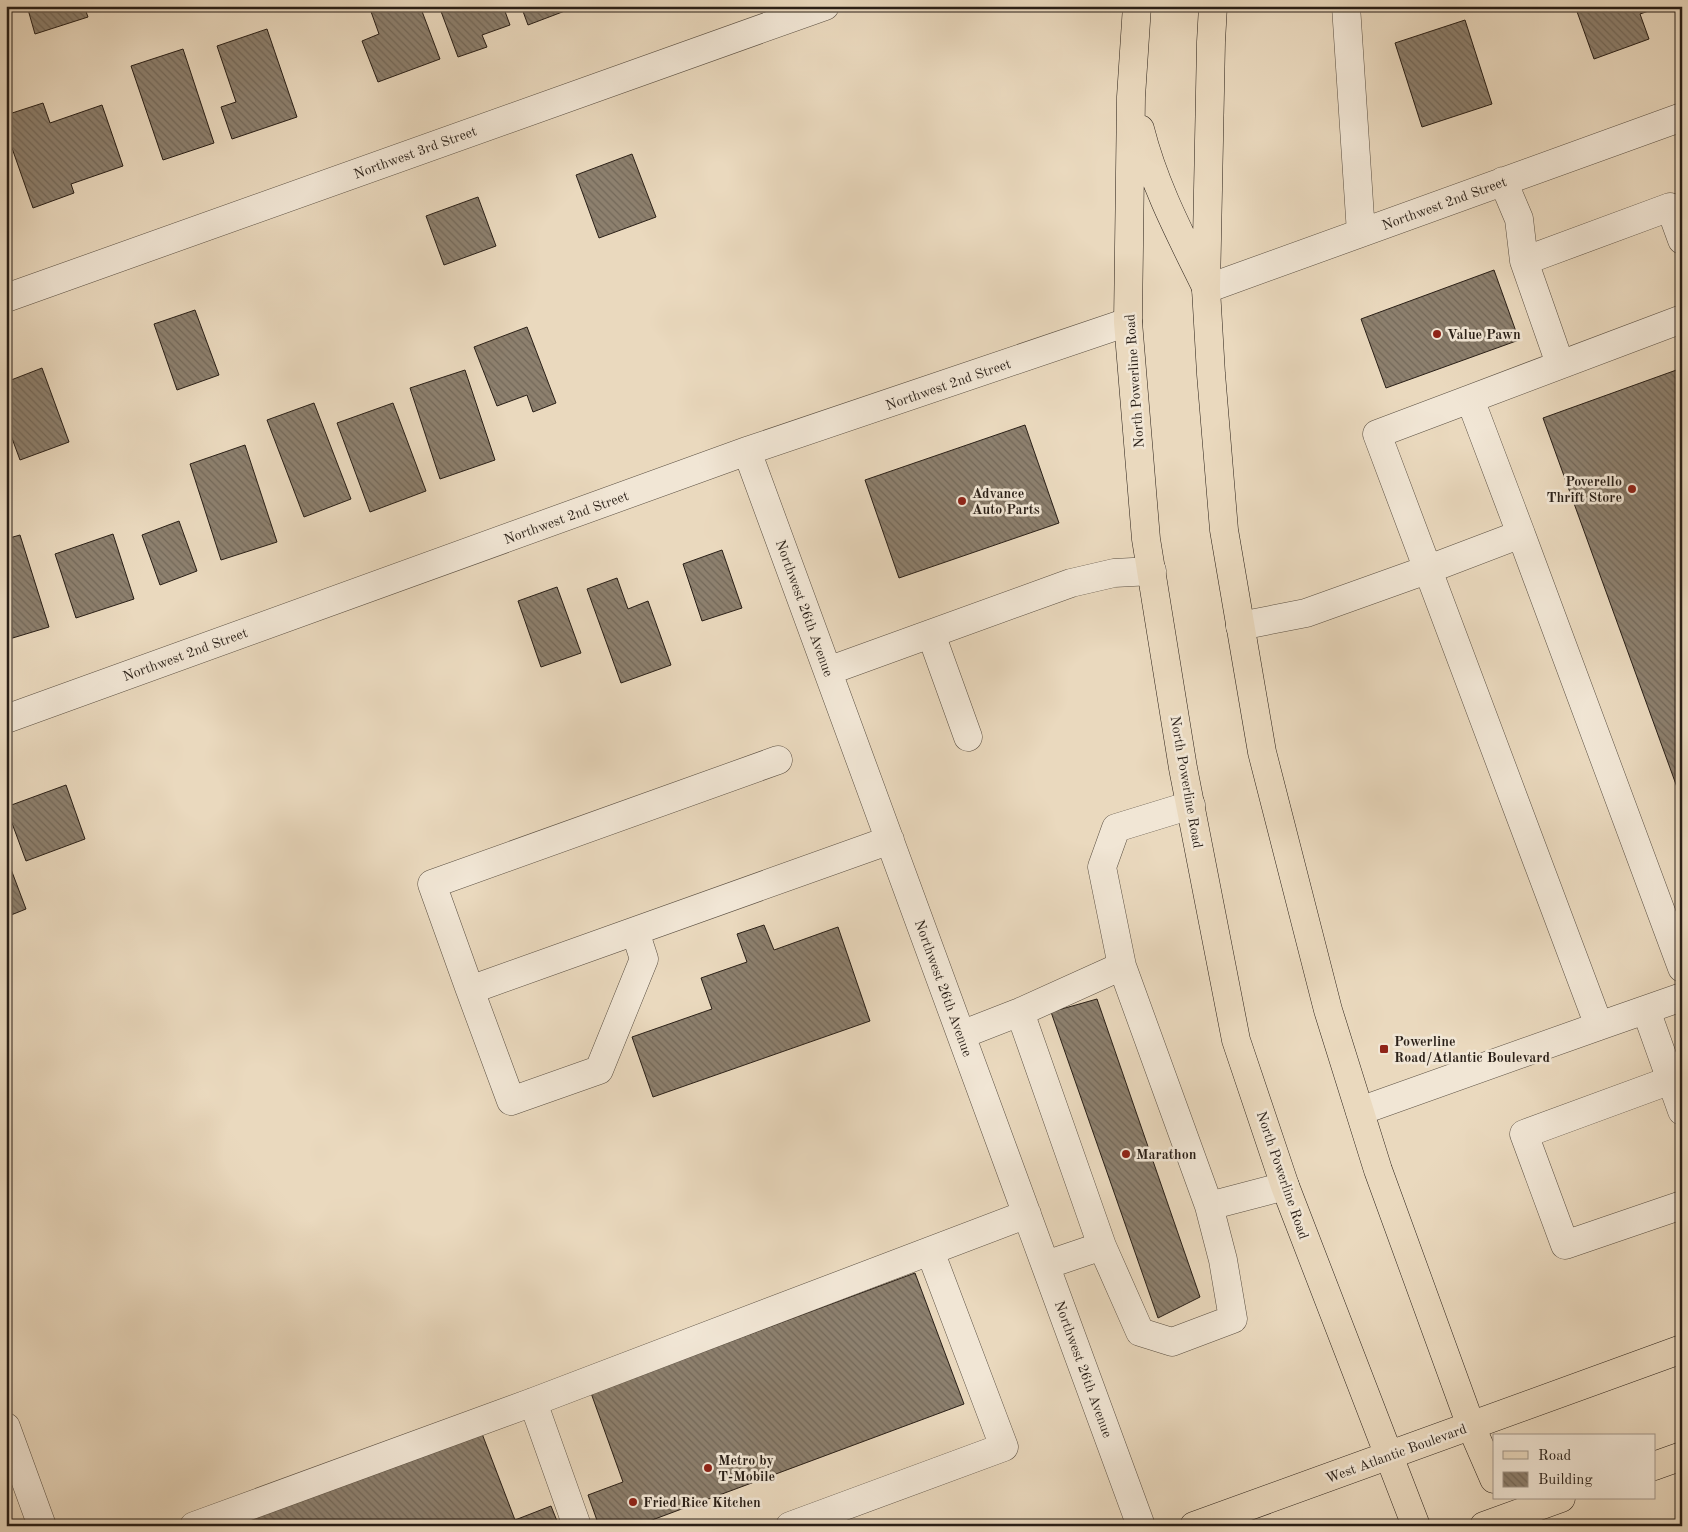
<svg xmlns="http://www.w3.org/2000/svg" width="1688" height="1532" font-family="'Old Standard TT',serif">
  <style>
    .building { fill: url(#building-back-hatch); stroke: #291f17 }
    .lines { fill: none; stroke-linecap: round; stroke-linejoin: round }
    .minor-casing { stroke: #594e41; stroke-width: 29 }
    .major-casing { stroke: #291f17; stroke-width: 29 }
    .minor { stroke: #f1e6d5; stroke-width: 28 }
    .major { stroke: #ead9be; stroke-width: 28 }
    .poi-dot { fill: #8f2418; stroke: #f1e6d5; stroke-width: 2 }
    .labels { text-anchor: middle; stroke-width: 5; stroke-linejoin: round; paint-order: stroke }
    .street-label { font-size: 14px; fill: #291f17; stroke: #f1e6d5 }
    .poi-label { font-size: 14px; font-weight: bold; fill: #291f17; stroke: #f1e6d5; text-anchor: start }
  </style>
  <defs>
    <pattern id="building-back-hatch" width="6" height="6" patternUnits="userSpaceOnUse" patternTransform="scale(1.25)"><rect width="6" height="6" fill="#8d806e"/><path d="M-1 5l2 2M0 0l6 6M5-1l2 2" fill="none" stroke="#736859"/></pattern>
  </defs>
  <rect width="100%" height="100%" fill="#ead9be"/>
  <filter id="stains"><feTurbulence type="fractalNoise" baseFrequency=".004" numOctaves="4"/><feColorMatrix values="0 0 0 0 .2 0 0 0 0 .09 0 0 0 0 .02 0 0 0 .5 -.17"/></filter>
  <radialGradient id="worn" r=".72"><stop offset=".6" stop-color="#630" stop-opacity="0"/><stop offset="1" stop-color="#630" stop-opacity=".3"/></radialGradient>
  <path class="building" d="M27,6H84L88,17L35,34Z
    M369,6H420L440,59L378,82L362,41L379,34Z
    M439,6H503L510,25L482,35L487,47L458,57Z
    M521,6H578L528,25Z
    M1575,6H1663L1640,14L1649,39L1594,59Z
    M1465,20L1492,104L1422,127L1395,43Z
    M267,29L297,117L232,139L221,107L236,102L217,46Z
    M183,49L214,143L163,160L131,66Z
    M43,103L50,123L102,105L123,166L71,184L74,193L33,208L6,131V115Z
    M632,154L656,217L599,238L576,175Z
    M478,197L496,246L444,265L426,216Z
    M1494,270L1519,340L1386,388L1361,319Z
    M195,310L219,375L177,390L154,324Z
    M527,327L556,403L533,412L527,395L497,406L474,347Z
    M42,368L69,442L20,460L6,422V382Z
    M1682,368V801L1543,418Z
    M465,370L495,460L440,479L410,388Z
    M314,403L351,499L304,517L267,420Z
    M393,403L426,491L370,512L337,423Z
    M1025,425L1059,523L899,578L865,480Z
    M245,445L277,542L221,560L190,464Z
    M179,521L197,571L160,585L142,535Z
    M113,534L134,599L76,618L55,554Z
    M20,535L49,627L6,640V539Z
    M722,550L742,608L702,621L683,564Z
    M617,578L628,609L648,601L671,665L621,683L587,589Z
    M557,587L581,653L541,667L518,601Z
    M66,785L85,839L26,861L6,807Z
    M6,856L26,909L6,917Z
    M764,925L774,950L838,927L870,1021L653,1097L632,1037L712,1009L701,978L747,962L737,934Z
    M1097,999L1200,1297L1158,1318L1051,1012Z
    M915,1273L964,1404L636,1526H599L588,1495L623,1482L591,1393Z
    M481,1431L515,1520L551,1506L559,1526H229Z"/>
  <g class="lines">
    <g class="minor-casing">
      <path id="minor" d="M1346,6L1361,233
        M1503,181L1519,219L1524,261
        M1206,289L1682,117
        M6,298L825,6
        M1560,364L1524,261L1670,207L1682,240
        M1470,399L1682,319
        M747,451L1141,1526
        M1521,534L1682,968
        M1240,626L1306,613L1429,569L1521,534L1470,399L1377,434L1599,1026L1360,1111
        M931,634L968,737
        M828,671L1071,583L1114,573L1152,571
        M6,719L747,451L1128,322
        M778,760L432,884L470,990L890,840
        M470,990L511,1101L599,1070L644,959L635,931
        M1646,1010L1682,1111
        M1020,1012L1102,1246L1046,1265
        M1599,1026L1682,997
        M961,1035L1020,1012L1122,966L1102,867L1116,828L1191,805
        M1671,1080L1524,1134L1565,1245L1682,1205
        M1209,1206L1285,1186
        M1102,1246L1140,1332L1172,1342L1233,1319L1223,1260L1209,1206L1122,966
        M533,1402L577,1526
        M6,1427L42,1526
        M194,1526L533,1402L1027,1214
        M790,1526L1004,1447L930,1251"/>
    </g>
    <g class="major-casing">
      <path id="major" d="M1137,6L1131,97L1128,322L1146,539L1183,768L1236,1040L1285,1186L1416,1526
        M1213,6L1211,42L1206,289L1211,374L1224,530L1262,752L1328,1010L1378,1170L1471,1426L1494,1479
        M1140,129C1154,185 1180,234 1205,285
        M1654,1466L1682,1456
        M1194,1526L1682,1349
        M1484,1526L1561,1498"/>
    </g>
    <use href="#minor" class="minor"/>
    <use href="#major" class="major"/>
  </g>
  <g class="poi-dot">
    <circle cx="1437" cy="334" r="5"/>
    <circle cx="1632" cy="489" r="5"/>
    <circle cx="962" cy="501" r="5"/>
    <rect x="1379" y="1044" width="10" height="10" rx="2.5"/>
    <circle cx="1126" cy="1154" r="5"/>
    <circle cx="708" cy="1468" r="5"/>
    <circle cx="633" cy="1502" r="5"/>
  </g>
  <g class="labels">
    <g class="street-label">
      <text transform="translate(415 152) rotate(-20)" y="5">Northwest 3rd Street</text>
      <text transform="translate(1444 203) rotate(-20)" y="5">Northwest 2nd Street</text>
      <text transform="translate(1134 381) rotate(-94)" y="5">North Powerline Road</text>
      <text transform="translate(948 384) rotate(-19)" y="5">Northwest 2nd Street</text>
      <text transform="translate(566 517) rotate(-20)" y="5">Northwest 2nd Street</text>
      <text transform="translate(805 608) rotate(70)" y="5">Northwest 26th Avenue</text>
      <text transform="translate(185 654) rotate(-20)" y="5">Northwest 2nd Street</text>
      <text transform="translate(1187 782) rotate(80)" y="5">North Powerline Road</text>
      <text transform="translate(944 988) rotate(70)" y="5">Northwest 26th Avenue</text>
      <text transform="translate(1283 1175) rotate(71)" y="5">North Powerline Road</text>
      <text transform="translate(1084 1369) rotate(70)" y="5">Northwest 26th Avenue</text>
      <text transform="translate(1396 1453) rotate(-20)" y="5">West Atlantic Boulevard</text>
    </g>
    <g class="poi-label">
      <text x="1447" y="339">Value Pawn</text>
      <text x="1622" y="486" text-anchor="end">Poverello<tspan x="1622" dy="16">Thrift Store</tspan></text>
      <text x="972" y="498">Advance<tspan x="972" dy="16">Auto Parts</tspan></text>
      <text x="1394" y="1046">Powerline<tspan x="1394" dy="16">Road/Atlantic Boulevard</tspan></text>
      <text x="1136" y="1159">Marathon</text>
      <text x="718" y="1465">Metro by<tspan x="718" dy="16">T-Mobile</tspan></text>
      <text x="643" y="1507">Fried Rice Kitchen</text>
    </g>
  </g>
  <rect width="1688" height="1532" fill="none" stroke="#ead9be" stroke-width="25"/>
  <rect x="8" y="8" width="1673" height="1517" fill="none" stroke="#291f17" stroke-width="2.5"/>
  <rect x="12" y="12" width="1663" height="1507" fill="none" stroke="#291f17"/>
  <rect x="1493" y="1434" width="162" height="65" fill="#f1e6d5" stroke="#a19689"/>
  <rect x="1503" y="1451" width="25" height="8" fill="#ead9be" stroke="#a19689"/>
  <text x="1538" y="1460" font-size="15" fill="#291f17">Road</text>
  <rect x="1503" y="1472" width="25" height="15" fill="url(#building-back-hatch)" stroke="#a19689"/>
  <text x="1538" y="1484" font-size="15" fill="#291f17">Building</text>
  <rect width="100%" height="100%" filter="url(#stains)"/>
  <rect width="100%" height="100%" fill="url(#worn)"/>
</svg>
